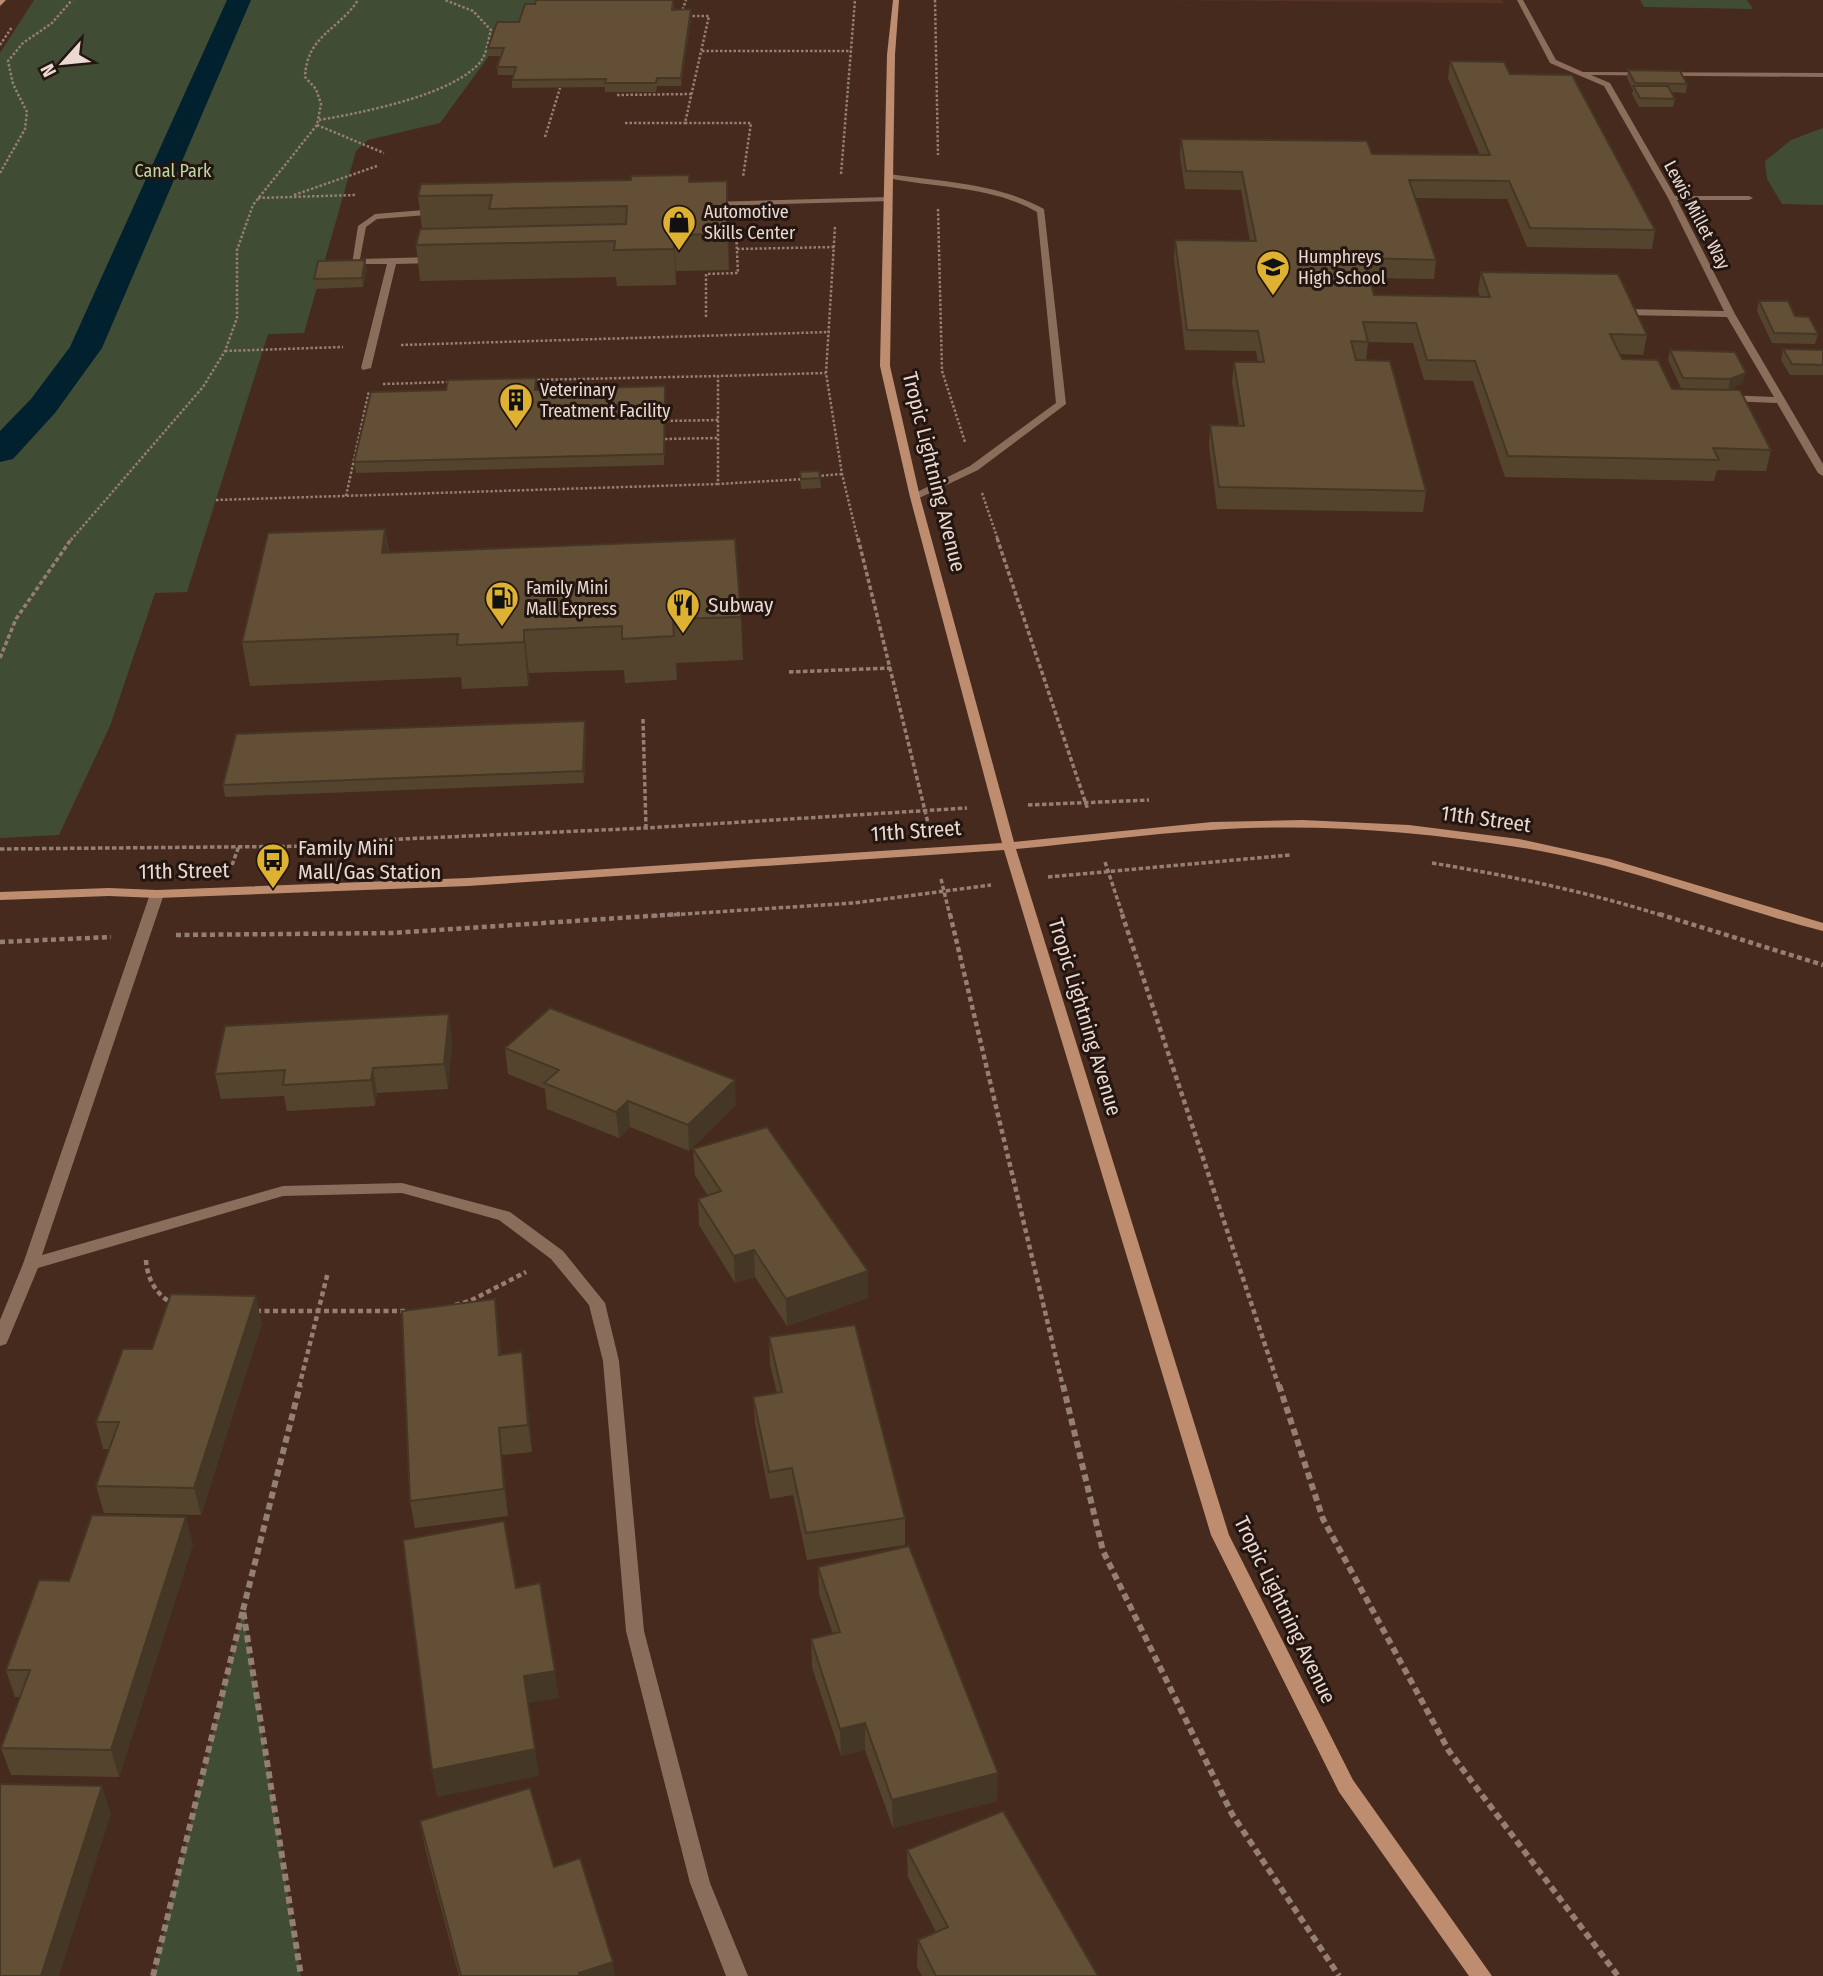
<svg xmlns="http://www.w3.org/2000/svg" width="1823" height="1976" font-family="'Fira Sans Condensed',sans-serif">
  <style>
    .built { fill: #553223 }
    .green { fill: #404c34 }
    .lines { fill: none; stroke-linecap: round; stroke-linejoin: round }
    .canal { fill: #01212f; fill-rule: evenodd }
    .path-far3 { stroke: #957e74; stroke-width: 2.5; stroke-dasharray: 2.5 2; stroke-linecap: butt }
    .path-far2 { stroke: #957e74; stroke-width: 3.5; stroke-dasharray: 4.5 2.5; stroke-linecap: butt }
    .path-far1 { stroke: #957e74; stroke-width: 4.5; stroke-dasharray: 5 3.5; stroke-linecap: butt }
    .path { stroke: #957e74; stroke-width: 6; stroke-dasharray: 7 4.5; stroke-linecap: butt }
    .lane { fill: #8b6d5b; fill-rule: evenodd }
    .street { fill: #8b6d5b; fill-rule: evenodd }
    .secondary { fill: #be8d70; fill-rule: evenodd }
    .wall { fill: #54442e }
    .shaded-wall { fill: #453725 }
    .building { fill: #624f35; stroke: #453725; stroke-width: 2 }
    .labels { text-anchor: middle; stroke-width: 6; stroke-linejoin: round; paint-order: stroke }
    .far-park-label { font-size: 18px; fill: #bed7a3; stroke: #231611 }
    .far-poi-label { font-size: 18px; fill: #ebd9d1; stroke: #231611; text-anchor: start }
    .far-street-label { font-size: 18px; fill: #ebd9d1; stroke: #231611 }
    .street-label { font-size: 21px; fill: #ebd9d1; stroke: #231611 }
    .poi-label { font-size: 21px; fill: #ebd9d1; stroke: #231611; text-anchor: start }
  </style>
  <rect width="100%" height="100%" fill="#462a1e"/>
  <path class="built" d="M1151,0H1502L1504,3H1487Z"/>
  <path class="green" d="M34,0H553L489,56L440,123L368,140L356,151L304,333L268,334L187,592L155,593L110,726L59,835L0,838V53Z
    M1640,0H1747L1753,9L1644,7Z
    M1823,128V205L1782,204L1767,179L1765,161L1791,140Z
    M243,1610L301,1976H153Z"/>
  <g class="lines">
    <path class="canal" d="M227,0H251L102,348L55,413L13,459L0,462V431L31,399L70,347Z"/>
    <path class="path-far3" d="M935,0L938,155
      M681,14L686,0
      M688,16H709L685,123H751L743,177
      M0,45L12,27
      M702,51H851
      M617,95L692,94
      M319,120C360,113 455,95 481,61C487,53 488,40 491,30L473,11L445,0
      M625,123H685
      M317,125L384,153
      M545,137L560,88
      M0,173L25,129L27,112L13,84L8,61L23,43L52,23L72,0
      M841,174L855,0
      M294,195L377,166
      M258,198L356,195
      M938,209L942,371L965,442
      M835,227L826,373L842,474L858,540
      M737,249L834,247
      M706,317V274L738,273L736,230
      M401,345L830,332
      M225,351L343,347
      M533,380L718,376
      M383,384L451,382
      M666,421L718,420
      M665,439L718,438
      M817,476L842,474
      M805,479L718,484V376L826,373
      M982,493L998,540
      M346,496L369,391
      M216,500L718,484
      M71,540L203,387L225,351L237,318V250L253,205L317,125L321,104L316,89L305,77C307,35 338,31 358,0"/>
    <path class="path-far2" d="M858,538L928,823
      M997,538L1088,810
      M0,658L16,619L72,538
      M789,672L891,668
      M643,719L646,828
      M1028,805L1149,800
      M0,849L330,846L380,840L646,828L967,808
      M1105,862L1123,916
      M1432,863C1511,876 1588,892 1664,916
      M232,865L239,846
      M1048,877L1290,855
      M941,879L950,916
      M653,916L854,903L991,885"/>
    <path class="path-far1" d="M950,914L1063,1387
      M1122,914L1279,1387
      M1659,914L1823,965
      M176,935L392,933L680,914
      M0,942L111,937
      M146,1260C147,1278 156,1295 172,1303
      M455,1305L470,1301L526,1272
      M256,1311H405
      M299,1387L328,1272"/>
    <path class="path" d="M1063,1385L1103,1551L1232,1814L1339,1976
      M1279,1385L1323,1519L1449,1751L1618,1976
      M243,1610L300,1385
      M153,1976L243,1610L301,1976"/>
    <path class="lane" d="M1517,0H1523L1556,60L1583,72L1823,73V77L1591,75L1610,83L1675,196H1749L1753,198L1749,200H1677L1735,314L1823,464V476L1818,473L1777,403L1726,401L1721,398L1726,395L1774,397L1727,317L1623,315L1618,312L1623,309L1724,311L1668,198L1604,86L1550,63Z
      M890,174C941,182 998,183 1044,209L1066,404L978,470L915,500L911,499V495L970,466L1056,403L1037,212C992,186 937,188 887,178V174Z
      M889,197H892V201L709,206L705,204L709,202Z
      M436,209L440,212L439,214L377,219L366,227L360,259L434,257L438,260L434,263L396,264L371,368L363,370L361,368L387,264H352L358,226L375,214Z"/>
    <path class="street" d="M157,890L164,894L42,1255L283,1186L402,1183L510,1212L563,1251L605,1303L619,1361L644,1631L710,1883L748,1976H726L690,1883L626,1631L603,1361L589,1305L551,1259L499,1220L402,1193L283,1196L38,1268L8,1340L6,1344L0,1346V1320L23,1264L150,894Z"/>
    <path class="secondary" d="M0,0H6L0,6Z
      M893,0H899L895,55L890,366L920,497L1014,842L1212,822L1302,820L1409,825L1519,839L1610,859L1823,923V931C1721,905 1622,863 1517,847C1417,831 1313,823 1211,830C1146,834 1081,843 1016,849L1229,1535L1353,1780L1492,1976H1469L1339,1792L1211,1535L1004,850L468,886L157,898L109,896L0,900V892L109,888L157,890L468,878L1002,843L910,497L880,366L887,55Z"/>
  </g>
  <path class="wall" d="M536,0H674V10L691,9V18L681,86H657L656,92H605V87L512,88V80L513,75H498L497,67L501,56H489L488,48L519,22L535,4Z
    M1450,61L1510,74L1655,230L1652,249L1527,247L1507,199L1415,198L1436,260L1434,279L1369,278L1374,295L1480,297L1478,291L1481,272L1647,335L1643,355L1620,354L1622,359L1771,450L1766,471L1717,470L1714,481L1505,477L1473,381L1424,380L1413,343L1368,342L1366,360L1426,491L1423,512L1217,509L1209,446L1210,425L1239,426L1232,382L1234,362H1258L1256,351L1185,350L1174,259L1175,240L1250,241L1241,190L1185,189L1180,156L1181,139L1372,154L1480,155L1448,78Z
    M1628,70L1687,84L1686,93L1671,92L1675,99L1673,107H1639L1632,94L1633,90L1627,78Z
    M727,181L729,270L676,271V285L617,286L616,277L420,281L416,245L422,229L418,196L689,182Z
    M367,269L363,287L315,289L314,279Z
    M1759,301L1795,316L1818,334L1815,344L1772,343L1757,311Z
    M1783,349L1823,350V375H1790L1781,360Z
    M1670,350L1743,383L1728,390L1681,388L1668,360Z
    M665,386L664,465L356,473L354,462L537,390Z
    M800,472L820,478L821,488L801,489Z
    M385,529L389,552L741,617L743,660L676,663L677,680L625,683L624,670L529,673L528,686L462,689L461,677L250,686L242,642Z
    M585,721L586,733L584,783L225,797L223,785Z
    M452,1040L448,1089L377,1093L375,1106L287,1111L284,1096L221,1099L215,1074Z
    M505,1048L736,1105L689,1151L630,1127L619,1138L547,1109L545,1089L508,1074Z
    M693,1149L868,1298L787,1326L755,1277L735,1283L699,1225L698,1199L708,1196L695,1175Z
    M262,1323L201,1515L104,1513L96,1486L109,1449H103L96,1422L152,1349Z
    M498,1326L501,1355L525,1379L532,1452L502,1455L508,1516L415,1528L410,1501Z
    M769,1337L905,1518V1545L807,1560L793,1495L770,1499L755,1423L753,1397L777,1393L770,1364Z
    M193,1544L119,1777L11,1775L1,1748L20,1697H15L6,1670Z
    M818,1567L997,1801L893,1828L865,1750L841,1756L812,1667L811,1639L833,1634L819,1594Z
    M420,1821L554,1867L615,1976H459L425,1848Z
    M907,1850L1098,1976H922L917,1967L918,1940L936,1932L908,1877Z"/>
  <path class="shaded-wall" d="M691,9V18L681,86V78Z
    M727,181L728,216L729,270L727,234Z
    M674,235L676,271V285L674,249Z
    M365,260L367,269L363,287L362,278Z
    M1746,373L1743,383L1728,390L1730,379Z
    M665,386L666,397L664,465V454Z
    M385,529L391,571L382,553Z
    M524,630L529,673L528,686L524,642Z
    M585,721L586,733L584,783L583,771Z
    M449,1014L452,1040L448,1089L444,1064Z
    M373,1068L377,1093L375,1106L371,1080Z
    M735,1080L736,1105L689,1151L688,1125Z
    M628,1101L630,1127L619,1138L616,1112Z
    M754,1250L755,1277L735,1283L734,1256Z
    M868,1271V1298L787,1326L786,1299Z
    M256,1296L262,1323L201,1515L194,1488Z
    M495,1299L498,1326L503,1382L499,1355Z
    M522,1352L525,1379L532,1452L528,1425Z
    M499,1428L502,1455L508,1516L504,1489Z
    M186,1517L193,1544L119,1777L111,1750Z
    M555,1671L559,1698L528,1703L524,1676Z
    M865,1723V1750L841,1756L840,1729Z
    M535,1749L539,1776L437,1797L432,1770Z
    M998,1773L997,1801L893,1828L892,1800Z
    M102,1786L111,1814L59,1976H41Z
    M613,1962L615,1976H579V1973Z"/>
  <path class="building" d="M536,0H673L672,10L691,9L681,78H657L656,83H605L606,79L512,80L516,67H497L504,48H488L497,22H519L525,4H535Z
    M1450,61L1504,62L1510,74L1572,75L1655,230L1530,228L1509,181L1409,180L1436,260L1364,258L1374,295L1490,297L1481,272L1618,274L1647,335L1610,334L1622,359L1658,360L1672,389L1740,390L1771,450L1713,448L1719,460L1508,456L1475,361L1427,360L1416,323L1363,322L1368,342L1351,341L1356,360L1390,361L1426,491L1219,487L1210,425L1244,426L1234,362H1264L1258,331L1187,330L1175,240L1256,241L1242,172L1186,171L1181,139L1367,141L1372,154L1490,155Z
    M1628,70L1680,71L1687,84L1635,83Z
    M1633,86H1668L1675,99L1640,98Z
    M689,175V182L727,181V234L674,235V249L614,250L615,241L416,245L420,229L626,224L627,206L489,209L492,195L418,196L421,184L631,180V176Z
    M365,260L362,278L314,279L318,261Z
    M1759,301H1788L1795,316L1809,317L1818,334L1774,333Z
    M1783,349L1823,350V365L1792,364Z
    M1670,350L1735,352L1746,373L1730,379L1683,378Z
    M536,378L535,390L665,386L664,454L354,462L371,392L446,390L448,380Z
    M819,471L820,478L801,479L800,472Z
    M385,529L382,553L735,539L741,617L673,619L674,636L622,639V626L524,630V642L457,645L458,634L242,642L268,533Z
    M585,721L583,771L223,785L236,734Z
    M550,1008L735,1080L688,1125L628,1101L616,1112L544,1083L559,1070L505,1048Z
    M449,1014L444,1064L373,1068L371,1080L283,1085L285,1070L215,1074L225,1026Z
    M767,1127L868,1271L786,1299L754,1250L734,1256L698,1199L721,1191L693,1149Z
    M171,1294L256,1296L194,1488L96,1486L119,1422H96L123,1349H152Z
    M495,1299L499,1355L522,1352L528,1425L499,1428L504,1489L410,1501L402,1311Z
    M855,1325L905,1518L806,1533L792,1468L769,1472L753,1397L782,1392L769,1337Z
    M92,1515L186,1517L111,1750L1,1748L30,1670H6L39,1580L69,1581Z
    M504,1521L516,1588L540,1583L555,1671L524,1676L535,1749L432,1770L403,1540Z
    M909,1546L998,1773L892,1800L865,1723L840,1729L811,1639L840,1632L818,1567Z
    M0,1784L102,1786L41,1976H0Z
    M530,1788L554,1867L580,1858L613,1962L579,1973V1976H461L420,1821Z
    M1003,1811L1098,1976H936L918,1940L948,1927L907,1850Z"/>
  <defs>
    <g id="shop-pin" transform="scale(1.75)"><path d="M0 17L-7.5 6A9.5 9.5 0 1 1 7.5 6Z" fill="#deb133" stroke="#231611"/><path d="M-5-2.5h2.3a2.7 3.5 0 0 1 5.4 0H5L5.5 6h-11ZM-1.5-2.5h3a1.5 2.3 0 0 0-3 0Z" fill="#111"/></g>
    <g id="school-pin" transform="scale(1.75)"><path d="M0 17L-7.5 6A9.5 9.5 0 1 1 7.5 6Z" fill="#deb133" stroke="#231611"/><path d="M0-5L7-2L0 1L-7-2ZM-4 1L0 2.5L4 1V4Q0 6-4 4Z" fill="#111"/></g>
    <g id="building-pin" transform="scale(1.75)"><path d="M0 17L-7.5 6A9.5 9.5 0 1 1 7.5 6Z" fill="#deb133" stroke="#231611"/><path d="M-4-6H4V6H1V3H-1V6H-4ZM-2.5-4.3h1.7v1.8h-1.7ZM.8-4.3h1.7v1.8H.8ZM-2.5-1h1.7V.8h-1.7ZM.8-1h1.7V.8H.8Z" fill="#111"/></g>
    <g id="fuel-pin" transform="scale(1.75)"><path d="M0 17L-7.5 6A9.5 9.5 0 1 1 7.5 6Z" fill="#deb133" stroke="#231611"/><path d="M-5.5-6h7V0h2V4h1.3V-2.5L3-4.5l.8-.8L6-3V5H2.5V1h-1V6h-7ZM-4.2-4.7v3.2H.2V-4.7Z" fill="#111"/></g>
    <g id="restaurant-pin" transform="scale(1.75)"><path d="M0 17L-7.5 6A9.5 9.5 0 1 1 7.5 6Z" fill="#deb133" stroke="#231611"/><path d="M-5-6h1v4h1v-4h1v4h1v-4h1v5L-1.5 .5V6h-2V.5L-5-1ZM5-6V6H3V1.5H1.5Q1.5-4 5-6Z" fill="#111"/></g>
    <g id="bus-pin" transform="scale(1.75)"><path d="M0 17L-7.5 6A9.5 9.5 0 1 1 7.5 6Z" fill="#deb133" stroke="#231611"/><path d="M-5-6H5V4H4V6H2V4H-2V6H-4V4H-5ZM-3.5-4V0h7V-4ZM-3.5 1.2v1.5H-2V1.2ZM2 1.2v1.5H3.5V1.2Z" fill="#111"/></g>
  </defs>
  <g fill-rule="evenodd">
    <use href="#shop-pin" x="679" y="222"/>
    <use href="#school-pin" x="1273" y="267"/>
    <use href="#building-pin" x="516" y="400"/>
    <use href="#fuel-pin" x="502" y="598"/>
    <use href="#restaurant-pin" x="683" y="605"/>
    <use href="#bus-pin" x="273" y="860"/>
  </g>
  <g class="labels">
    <g class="far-park-label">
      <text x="173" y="177">Canal Park</text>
    </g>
    <g class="far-poi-label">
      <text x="704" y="218">Automotive<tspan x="704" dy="21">Skills Center</tspan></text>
      <text x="1298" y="263">Humphreys<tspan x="1298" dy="21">High School</tspan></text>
      <text x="540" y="396">Veterinary<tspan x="540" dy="21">Treatment Facility</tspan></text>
      <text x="526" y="594">Family Mini<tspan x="526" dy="21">Mall Express</tspan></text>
    </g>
    <g class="far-street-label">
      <text transform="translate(1697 215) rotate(62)" y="6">Lewis Millet Way</text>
    </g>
    <g class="street-label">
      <text transform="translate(934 472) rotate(76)" y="7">Tropic Lightning Avenue</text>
      <text transform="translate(1486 819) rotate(8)" y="7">11th Street</text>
      <text transform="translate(916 831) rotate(-4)" y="7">11th Street</text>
      <text transform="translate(184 871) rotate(-1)" y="7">11th Street</text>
      <text transform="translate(1085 1017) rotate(73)" y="7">Tropic Lightning Avenue</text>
      <text transform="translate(1285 1610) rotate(64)" y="7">Tropic Lightning Avenue</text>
    </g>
    <g class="poi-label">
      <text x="708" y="612">Subway</text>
      <text x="298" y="855">Family Mini<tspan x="298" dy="24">Mall/Gas Station</tspan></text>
    </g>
  </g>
  <g transform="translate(63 63) rotate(243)" stroke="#231611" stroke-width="5" paint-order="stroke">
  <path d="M0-5L12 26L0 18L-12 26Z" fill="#ebd9d1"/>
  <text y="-10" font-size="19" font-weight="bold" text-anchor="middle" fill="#ebd9d1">N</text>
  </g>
</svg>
